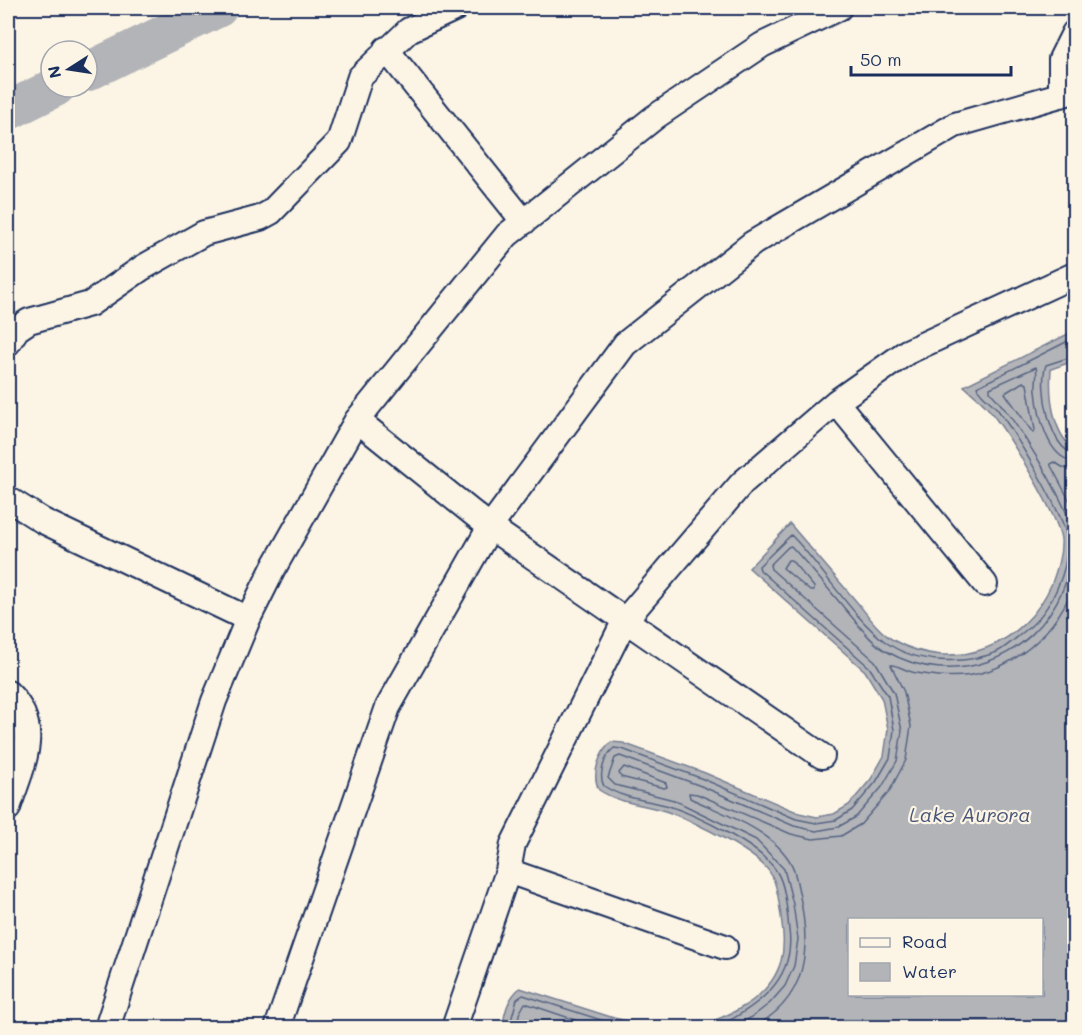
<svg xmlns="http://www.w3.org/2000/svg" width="1082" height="1035" font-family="Mali,sans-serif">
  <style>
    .water { fill: #b2b4b8; stroke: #767f94; stroke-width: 1.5; fill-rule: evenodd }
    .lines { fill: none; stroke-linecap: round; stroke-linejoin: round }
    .shore { stroke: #576482; stroke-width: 1.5 }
    .river { stroke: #b2b4b8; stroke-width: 39 }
    .minor-casing { stroke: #1b2f5e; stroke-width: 28 }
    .minor { stroke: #fcf5e5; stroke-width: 24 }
    .labels { text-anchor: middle; stroke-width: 4.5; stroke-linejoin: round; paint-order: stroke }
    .water-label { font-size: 20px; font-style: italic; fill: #485779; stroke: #fcf5e5 }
  </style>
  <rect width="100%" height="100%" fill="#fcf5e5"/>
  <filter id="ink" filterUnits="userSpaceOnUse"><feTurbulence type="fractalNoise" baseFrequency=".0167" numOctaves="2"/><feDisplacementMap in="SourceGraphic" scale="12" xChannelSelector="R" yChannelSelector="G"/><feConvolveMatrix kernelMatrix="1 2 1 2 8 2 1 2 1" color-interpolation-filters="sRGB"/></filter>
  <g filter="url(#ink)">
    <path class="water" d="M1074,331V361L1051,369C1049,395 1052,433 1074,449V1027H689C725,1020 770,1000 781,961C785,946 783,931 781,916C779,904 778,887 772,876C761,853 692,821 668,812C644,804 620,804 599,790C591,774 599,754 611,742L623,743L705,773L799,813L817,817L834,814L849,805L871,779L884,756L888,729L882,699L865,671L749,568L790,524C812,550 834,575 856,601C867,614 878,631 893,640C955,675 1025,646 1052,583C1057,569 1062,554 1061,539C1058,515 1009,436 993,415C986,404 974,395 964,386ZM850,920H1042V994H850Z
      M520,988L614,1018L654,1027H503C504,1012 508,998 520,988Z"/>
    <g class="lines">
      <path class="shore" d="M1074,356L1046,365C1038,385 1050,451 1074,453
        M1023,382L1027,384L1035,430L1033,433L1005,393Z
        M1074,470L1064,468L1054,462L1050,464L1074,509
        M788,560H791L814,587V591H810L783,568Z
        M624,767L666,783L667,787L664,788L621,777L619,773Z
        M509,1028L517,999L523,995L626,1028
        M517,1028L519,1014L525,1003L599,1028
        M716,1028C756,1007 796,981 789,930C787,912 786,887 777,872C763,847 696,815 669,806C647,800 623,799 604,786C598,776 604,756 614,748L622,749L703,779L796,819L816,823L836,820L852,810L876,782L890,758L894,730L888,696L869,667L760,570L759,566L791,535C822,566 853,619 887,643C917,664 964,665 997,652C1007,647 1017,637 1026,630C1051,611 1070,569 1067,538C1064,514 1014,432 998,410C992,402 981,396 977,387L1074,338
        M732,1028L752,1017L770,1003L785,986L794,966L798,939L793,904L784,869L756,840L674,800L615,785L608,778L615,758L620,756L701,786L794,826L816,831L838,827L856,817L882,787L897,761L902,731L894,693L875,661L771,569L770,565L788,547L791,546C812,569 831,592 851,616C861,628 872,643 886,651C953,690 1033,660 1063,589C1070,573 1076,555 1074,537C1070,506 1013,414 990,392V388L1036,367C1038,375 1035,383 1036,391C1038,413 1047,459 1074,461
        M752,1028C819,993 809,931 794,870C780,832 723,814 690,798L689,793L697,794L791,834L813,839L841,836L861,824L889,792L906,760L911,726L904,692L891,665C898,665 904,670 912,672C920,674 930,675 939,676C1002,682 1051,641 1074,586"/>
      <path class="river" d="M87,72L218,8
        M8,111L56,87"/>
      <g class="minor-casing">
        <path id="minor" d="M386,49L524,222
          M1061,95V59L1074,33
          M8,343L17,329L29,321L90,304L142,268L204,233L260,218L271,212L339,142L360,77L409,30L456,8
          M836,402L985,584
          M357,420L490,527L822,756
          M8,499L43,521L248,619
          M8,693C44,728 21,767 8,808
          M508,871L725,947
          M107,1028L214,701L248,619L273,569L357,420L507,235L655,117L762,45L839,8
          M277,1028L388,707L490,527L625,344L753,243L955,125L1074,91
          M454,1028L508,871L513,844L625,620L742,483L836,402L907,352L1074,275"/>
      </g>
      <use href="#minor" class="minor"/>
    </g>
  </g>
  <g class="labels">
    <g class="water-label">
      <text x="970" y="822">Lake Aurora</text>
    </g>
  </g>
  <rect width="1082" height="1035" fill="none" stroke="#fcf5e5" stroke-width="30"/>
  <rect x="15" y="15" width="1052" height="1005" fill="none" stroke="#1b2f5e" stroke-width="2" filter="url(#ink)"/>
  <rect x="848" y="918" width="195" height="78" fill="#fcf5e5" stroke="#a2a6af" stroke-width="1.5"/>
  <rect x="860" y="938" width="30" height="9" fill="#fcf5e5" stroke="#a2a6af" stroke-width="1.5"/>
  <text x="902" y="948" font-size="18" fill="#1b2f5e">Road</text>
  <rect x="860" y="963" width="30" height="18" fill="#b2b4b8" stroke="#a2a6af" stroke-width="1.5"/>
  <text x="902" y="978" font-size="18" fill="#1b2f5e">Water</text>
  <g transform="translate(69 69) rotate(258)"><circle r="28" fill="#fcf5e5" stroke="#a2a6af" stroke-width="1.5"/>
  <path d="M0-4.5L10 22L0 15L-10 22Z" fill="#1b2f5e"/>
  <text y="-9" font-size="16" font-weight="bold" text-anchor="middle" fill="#1b2f5e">N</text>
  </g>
  <path d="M851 66v9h160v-9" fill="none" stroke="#1b2f5e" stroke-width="3"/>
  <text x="860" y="66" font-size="18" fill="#1b2f5e" stroke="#fcf5e5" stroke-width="4.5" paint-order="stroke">50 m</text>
</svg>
